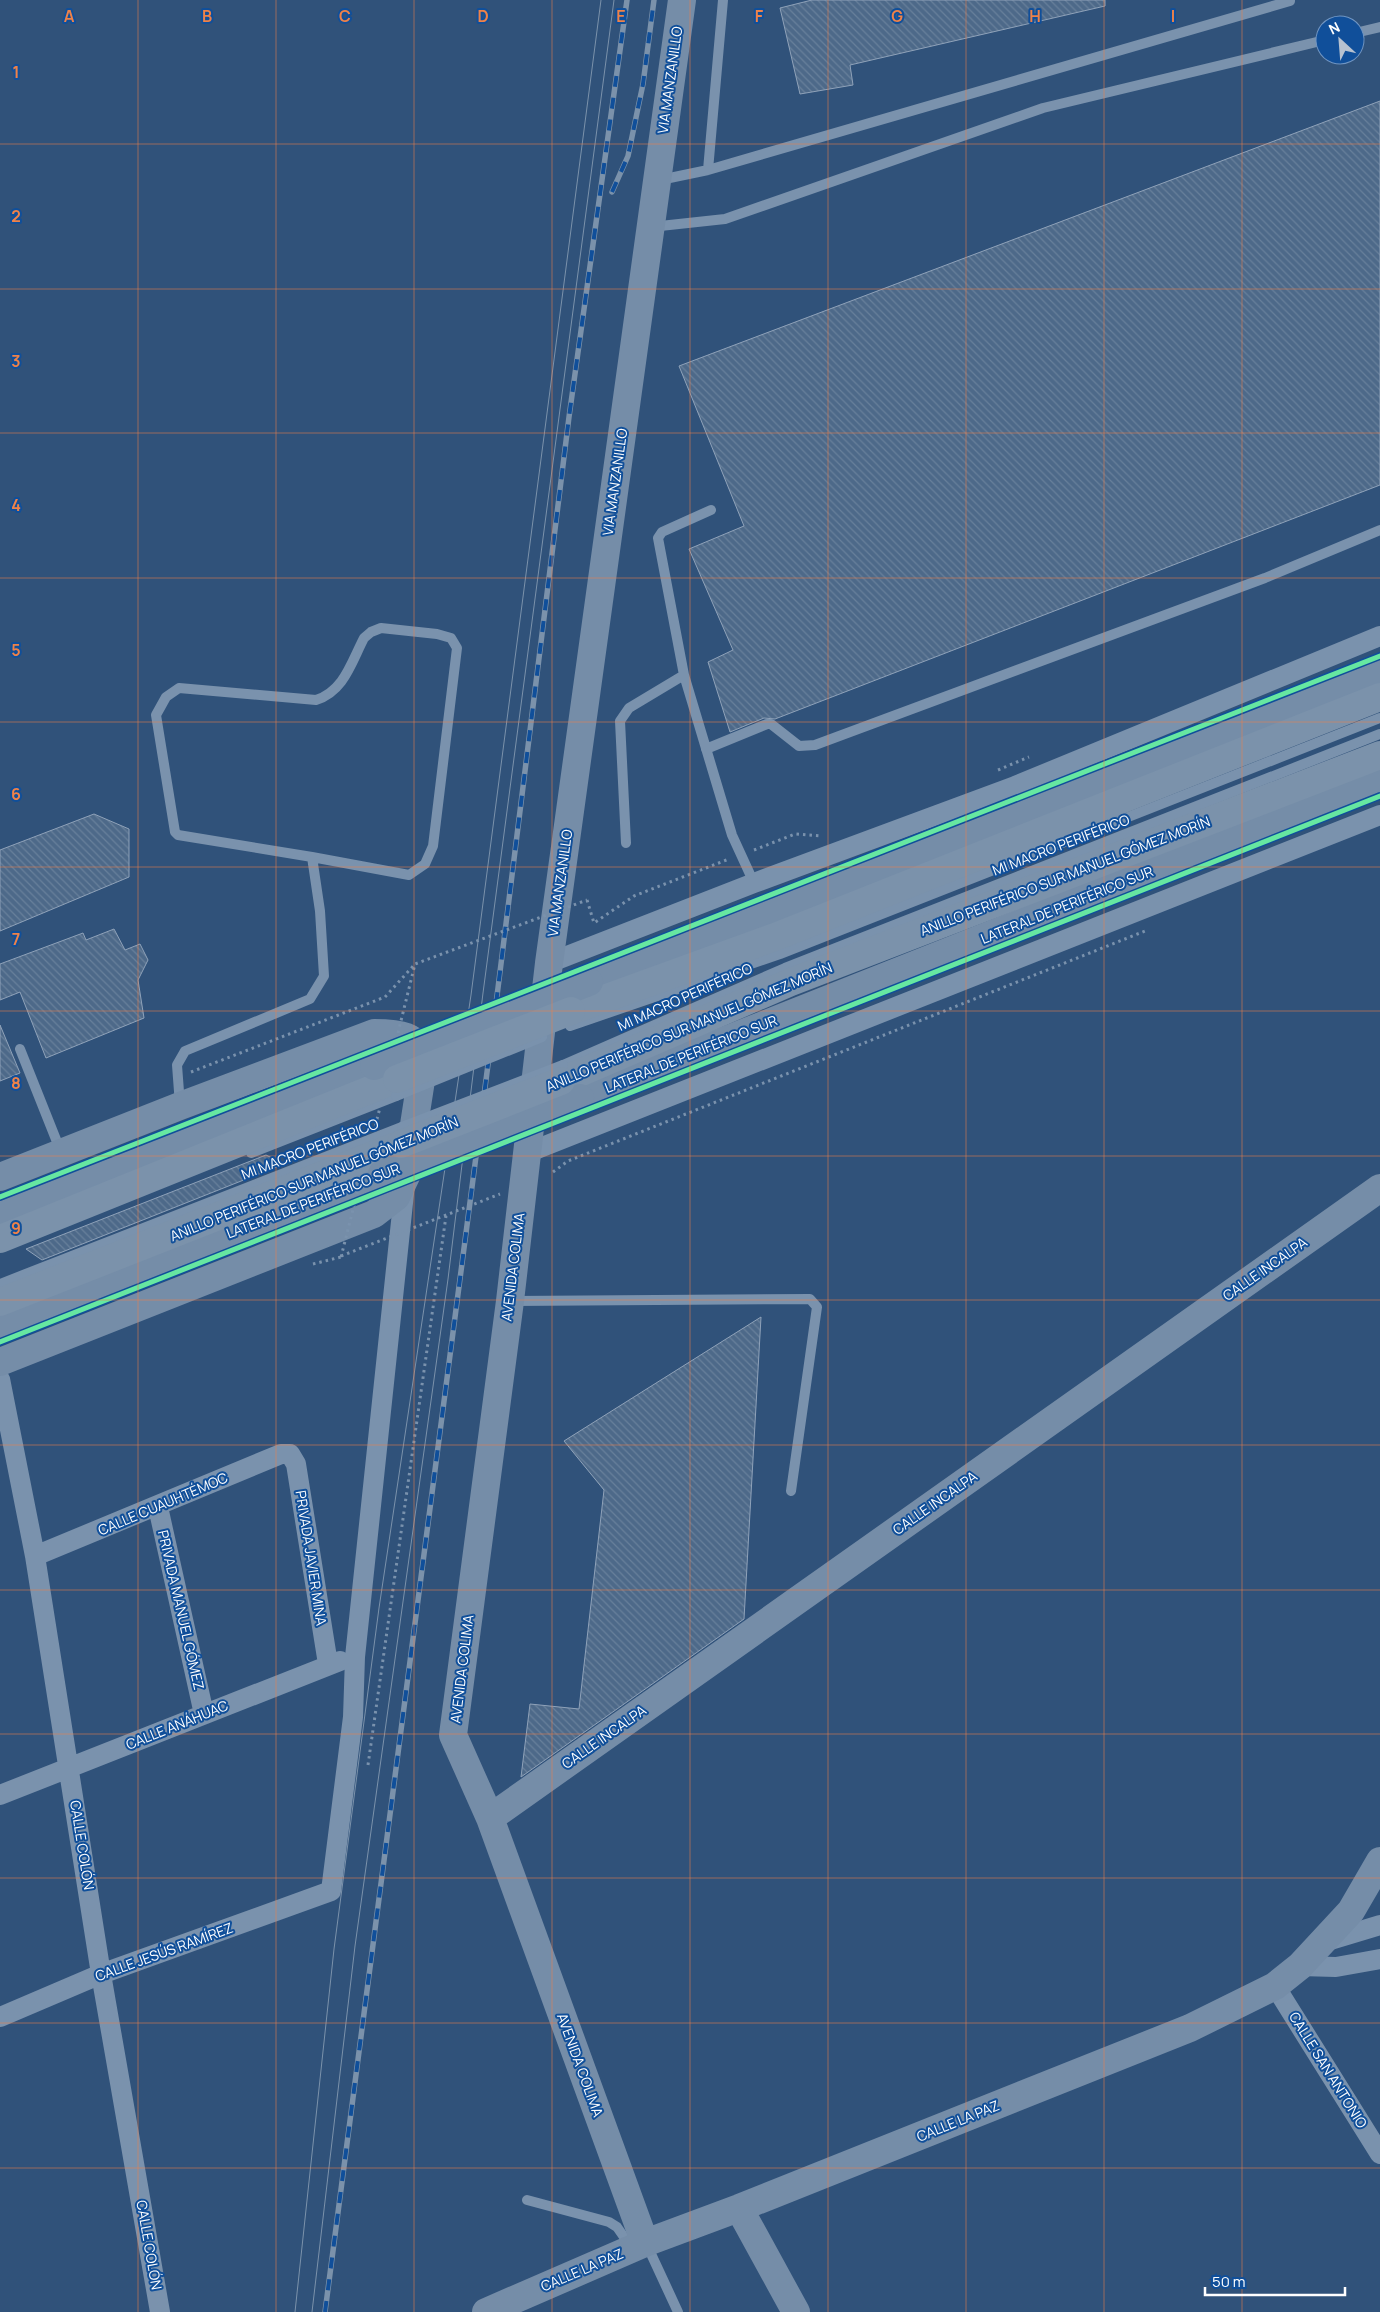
<svg xmlns="http://www.w3.org/2000/svg" width="1380" height="2312" font-family="Manrope,sans-serif">
  <style>
    .building { fill: url(#building-back-hatch); stroke: #8fa2b9 }
    .lines { fill: none; stroke-linecap: round; stroke-linejoin: round }
    .path { stroke: #7a92ad; stroke-width: 3; stroke-dasharray: 2.5 4; stroke-linecap: butt }
    .lane { stroke: #7a92ad; stroke-width: 10 }
    .street { stroke: #7a92ad; stroke-width: 20 }
    .secondary { stroke: #758da8; stroke-width: 28 }
    .highway { stroke: #7b92ab; stroke-width: 28 }
    .tram { stroke: #7b92ab; stroke-width: 1 }
    .rail-casing { stroke: #7b92ab; stroke-width: 5.5 }
    .rail { stroke: #104f9a; stroke-width: 4; stroke-dasharray: 11; stroke-linecap: butt }
    .path-bridge { stroke: #7a92ad; stroke-width: 3; stroke-dasharray: 2.5 4; stroke-linecap: butt }
    .lane-bridge { stroke: #7a92ad; stroke-width: 10 }
    .secondary-bridge { stroke: #758da8; stroke-width: 28 }
    .highway-bridge { stroke: #7b92ab; stroke-width: 28 }
    .cycleway-casing { stroke: #104f9a; stroke-width: 8 }
    .cycleway { stroke: #66e7a1; stroke-width: 5 }
    .grid { fill: none; stroke: #ee8249; stroke-width: 1; stroke-opacity: 0.55 }
    .labels { text-anchor: middle; stroke-width: 4; stroke-linejoin: round; paint-order: stroke }
    .street-label { font-size: 14px; fill: #fff; stroke: #104f9a }
    .grid-label { font-size: 16px; text-anchor: middle; font-weight: bold; fill: #ee8249; stroke: #104f9a; stroke-width: 4; stroke-linejoin: round; paint-order: stroke }
  </style>
  <defs>
    <pattern id="building-back-hatch" width="6" height="6" patternUnits="userSpaceOnUse" patternTransform="scale(1.25)"><rect width="6" height="6" fill="#4d6989"/><path d="M-1 5l2 2M0 0l6 6M5-1l2 2" fill="none" stroke="#68809b"/></pattern>
  </defs>
  <rect width="100%" height="100%" fill="#30527a"/>
  <path class="building" d="M812,0H1105V6L850,65L853,85L800,94L780,8Z
    M1380,101V485L775,719L764,718L730,732L708,662L733,650L689,549L744,526L679,366Z
    M94,814L129,829V877L0,931V850Z
    M114,929L125,950L140,944L148,960L138,980L144,1018L46,1058L20,992L0,1000V964L83,933L86,940Z
    M0,1025L20,1073L0,1081Z
    M266,1155L284,1164L42,1260L26,1249Z
    M761,1317L744,1619L521,1777L530,1704L579,1709L604,1490L564,1441Z"/>
  <g class="lines">
    <path class="path" d="M998,770L1029,757
      M754,850L795,834L822,836
      M587,900L594,923L634,896L729,859
      M191,1072L385,997L415,964
      M553,1172L568,1161L1145,931
      M313,1264L341,1257
      M368,1765L446,1216"/>
    <path class="lane" d="M1355,33L1380,27
      M708,170L723,0
      M660,180L708,170L1290,1
      M651,227L725,219L1043,108L1325,40
      M711,510L662,532L658,538L684,675L732,835L754,883
      M706,749L767,724H771L799,746L815,745L1265,578L1380,530
      M626,843L620,721L629,708L684,675
      M570,1026L780,954L1380,718
      M20,1049L61,1152
      M563,1065L785,968L1380,734
      M180,1105L177,1065L185,1051L310,999L324,976L320,911L312,857L178,835L175,832L156,715L166,697L179,688L316,700C344,691 351,663 364,638L371,632L381,628L437,634L451,638L457,648L433,846L425,864L409,875L312,857
      M251,1153L396,1096
      M0,1284L402,1127
      M511,1301L810,1299L817,1307L791,1491
      M527,2200L609,2222L617,2227L631,2247
      M646,2243L678,2312"/>
    <path class="street" d="M549,963L754,883L1015,786L1380,636
      M527,1153L1380,815
      M0,1379L35,1556L101,1974L160,2312
      M158,1507L204,1714
      M35,1556L281,1454H290L296,1464L328,1664
      M0,1795L340,1661
      M1324,1942L1380,1925
      M1300,1966L1336,1967L1380,1959
      M1275,1986L1380,2154
      M0,2017L101,1974L331,1891L353,1717L355,1657L405,1184"/>
    <path class="secondary" d="M589,982L1380,671
      M580,1098L1380,780
      M0,1177L180,1106L374,1033C397,1033 420,1034 424,1061L406,1176L396,1197L374,1214L0,1362
      M0,1212L374,1066
      M0,1325L382,1174
      M490,1818L1380,1188
      M739,2208L796,2312
      M645,2243L490,1818L453,1735L510,1301L549,963L682,0
      M486,2312L645,2243L739,2208L1190,2028L1275,1986L1300,1966L1351,1911L1380,1861"/>
    <path class="highway" d="M571,1011L775,937L1380,697
      M561,1081L791,982L1380,755
      M0,1239L397,1079
      M0,1302L401,1144"/>
    <path class="tram" d="M295,2312L334,1949L379,1608L471,995L601,0
      M312,2312L355,1946L448,1279L483,993L614,0"/>
    <g class="rail-casing">
      <path id="rail" d="M612,192L628,156L643,84L654,0
        M325,2312L498,988L569,417L627,0"/>
    </g>
    <use href="#rail" class="rail"/>
    <path class="path-bridge" d="M398,1033L415,964L587,900
      M367,1157L382,1100
      M341,1256L500,1194
      M341,1257L360,1182"/>
    <path class="lane-bridge" d="M396,1096L542,1037
      M402,1127L563,1065"/>
    <path class="secondary-bridge" d="M374,1066L589,982
      M382,1174L580,1098"/>
    <path class="highway-bridge" d="M397,1079L571,1011
      M401,1144L561,1081"/>
    <g class="cycleway-casing">
      <path id="cycleway" d="M0,1197L1380,656
        M0,1342L1380,796"/>
    </g>
    <use href="#cycleway" class="cycleway"/>
  </g>
  <path class="grid" d="M138,0V2312M276,0V2312M414,0V2312M552,0V2312M690,0V2312M828,0V2312M966,0V2312M1104,0V2312M1242,0V2312M0,144H1380M0,289H1380M0,433H1380M0,578H1380M0,722H1380M0,867H1380M0,1011H1380M0,1156H1380M0,1300H1380M0,1445H1380M0,1590H1380M0,1734H1380M0,1878H1380M0,2023H1380M0,2168H1380"/>
  <g class="labels">
    <g class="street-label">
      <text transform="translate(670 80) rotate(-82)" y="5">VIA MANZANILLO</text>
      <text transform="translate(615 482) rotate(-82)" y="5">VIA MANZANILLO</text>
      <text transform="translate(1061 845) rotate(-21)" y="5">MI MACRO PERIFÉRICO</text>
      <text transform="translate(1065 876) rotate(-21)" y="5">ANILLO PERIFÉRICO SUR MANUEL GÓMEZ MORÍN</text>
      <text transform="translate(560 883) rotate(-82)" y="5">VIA MANZANILLO</text>
      <text transform="translate(1067 905) rotate(-22)" y="5">LATERAL DE PERIFÉRICO SUR</text>
      <text transform="translate(685 997) rotate(-24)" y="5">MI MACRO PERIFÉRICO</text>
      <text transform="translate(689 1027) rotate(-23)" y="5">ANILLO PERIFÉRICO SUR MANUEL GÓMEZ MORÍN</text>
      <text transform="translate(691 1054) rotate(-22)" y="5">LATERAL DE PERIFÉRICO SUR</text>
      <text transform="translate(310 1149) rotate(-21)" y="5">MI MACRO PERIFÉRICO</text>
      <text transform="translate(314 1179) rotate(-22)" y="5">ANILLO PERIFÉRICO SUR MANUEL GÓMEZ MORÍN</text>
      <text transform="translate(313 1201) rotate(-21)" y="5">LATERAL DE PERIFÉRICO SUR</text>
      <text transform="translate(513 1267) rotate(-83)" y="5">AVENIDA COLIMA</text>
      <text transform="translate(1265 1269) rotate(-35)" y="5">CALLE INCALPA</text>
      <text transform="translate(935 1503) rotate(-35)" y="5">CALLE INCALPA</text>
      <text transform="translate(163 1504) rotate(-23)" y="5">CALLE CUAUHTÉMOC</text>
      <text transform="translate(311 1558) rotate(81)" y="5">PRIVADA JAVIER MINA</text>
      <text transform="translate(181 1610) rotate(77)" y="5">PRIVADA MANUEL GÓMEZ</text>
      <text transform="translate(462 1669) rotate(-83)" y="5">AVENIDA COLIMA</text>
      <text transform="translate(177 1725) rotate(-22)" y="5">CALLE ANÁHUAC</text>
      <text transform="translate(604 1737) rotate(-35)" y="5">CALLE INCALPA</text>
      <text transform="translate(82 1845) rotate(81)" y="5">CALLE COLÓN</text>
      <text transform="translate(164 1952) rotate(-20)" y="5">CALLE JESÚS RAMÍREZ</text>
      <text transform="translate(580 2065) rotate(70)" y="5">AVENIDA COLIMA</text>
      <text transform="translate(1328 2070) rotate(58)" y="5">CALLE SAN ANTONIO</text>
      <text transform="translate(958 2121) rotate(-22)" y="5">CALLE LA PAZ</text>
      <text transform="translate(149 2245) rotate(80)" y="5">CALLE COLÓN</text>
      <text transform="translate(582 2270) rotate(-23)" y="5">CALLE LA PAZ</text>
    </g>
  </g>
  <g class="grid-label">
    <text x="69" y="22">A</text>
    <text x="207" y="22">B</text>
    <text x="345" y="22">C</text>
    <text x="483" y="22">D</text>
    <text x="621" y="22">E</text>
    <text x="759" y="22">F</text>
    <text x="897" y="22">G</text>
    <text x="1035" y="22">H</text>
    <text x="1173" y="22">I</text>
    <text x="16" y="78">1</text>
    <text x="16" y="222">2</text>
    <text x="16" y="367">3</text>
    <text x="16" y="511">4</text>
    <text x="16" y="656">5</text>
    <text x="16" y="800">6</text>
    <text x="16" y="945">7</text>
    <text x="16" y="1089">8</text>
    <text x="16" y="1234">9</text>
  </g>
  <g transform="translate(1340 40) rotate(334)"><circle r="24" fill="#104f9a" stroke="#7095c2"/>
  <path d="M0-4L9 19L0 12L-9 19Z" fill="#b7c2d0"/>
  <text y="-8" font-size="14" font-weight="bold" text-anchor="middle" fill="#ffffff">N</text>
  </g>
  <path d="M1205 2287v8h140v-8" fill="none" stroke="#ffffff" stroke-width="2.5"/>
  <text x="1212" y="2287" font-size="15" fill="#ffffff" stroke="#104f9a" stroke-width="4" paint-order="stroke">50 m</text>
</svg>
